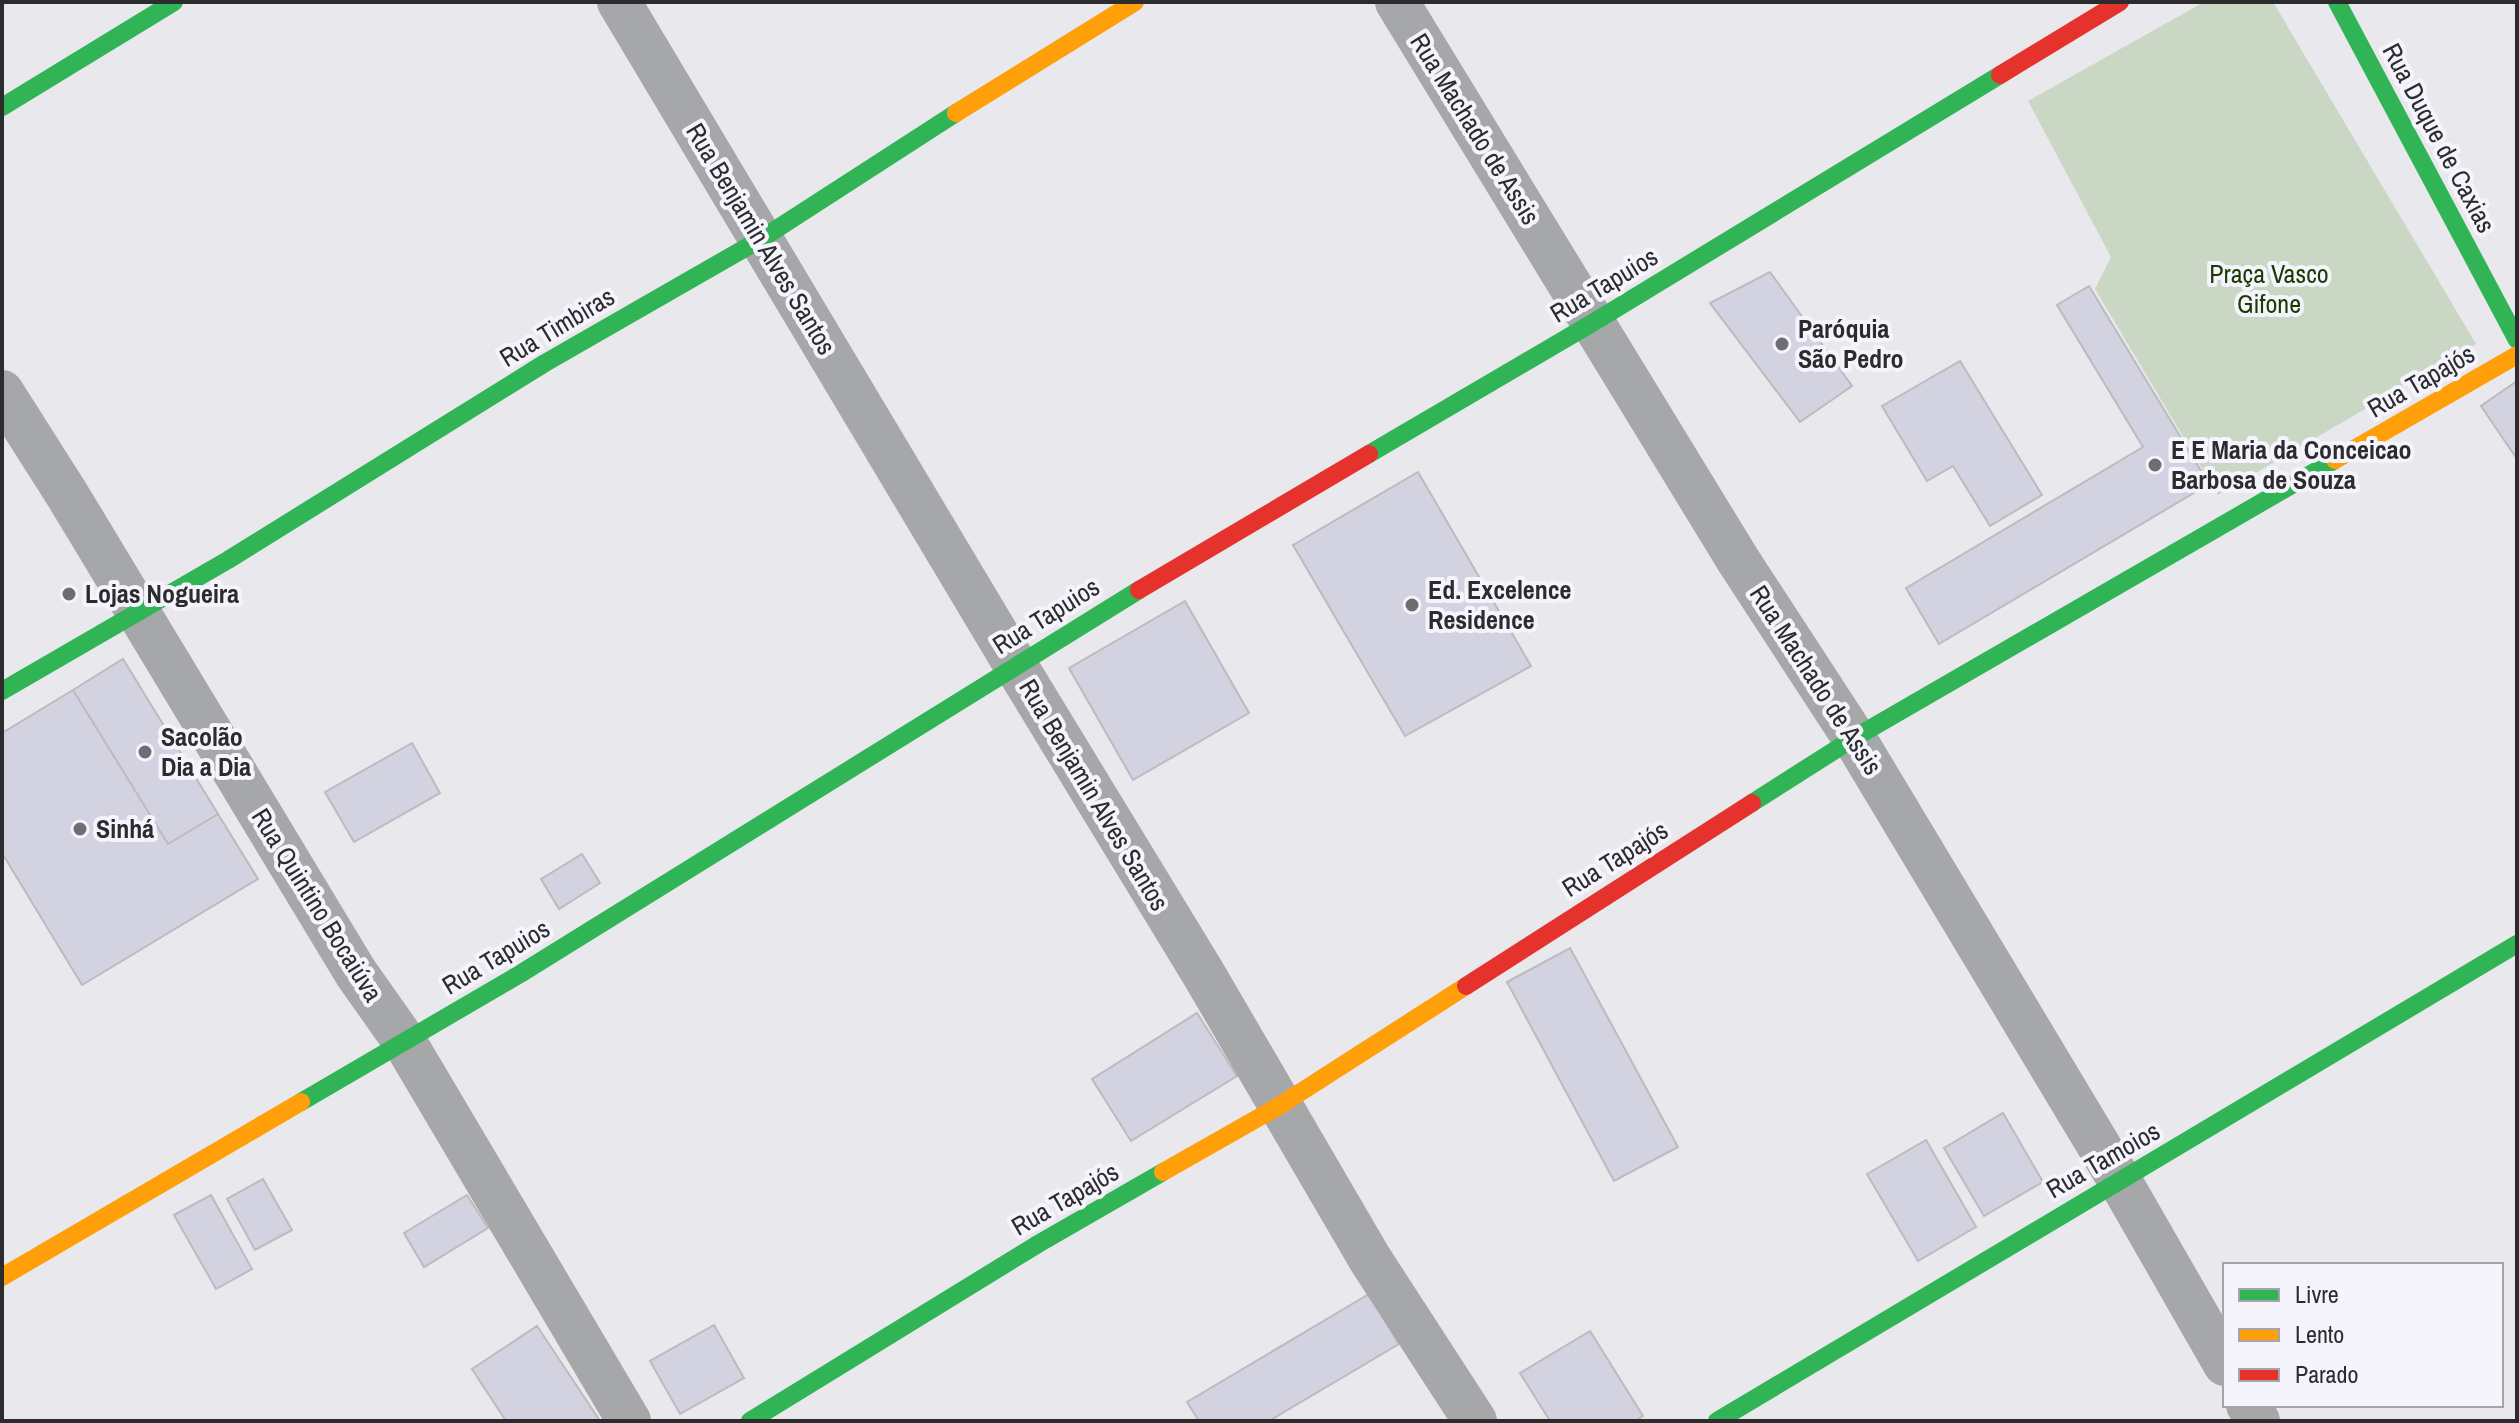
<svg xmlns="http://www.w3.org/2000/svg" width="2519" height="1423" font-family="'Archivo Narrow',sans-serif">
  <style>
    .green { fill: #cad7c4 }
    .building { fill: #d3d2e0; stroke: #bbbbbe; stroke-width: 2 }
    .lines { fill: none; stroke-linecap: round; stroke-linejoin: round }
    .street { stroke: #a6a7a8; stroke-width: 44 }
    .fast { stroke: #30b455; stroke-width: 18 }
    .slow { stroke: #ff9f0a; stroke-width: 18 }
    .jam { stroke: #e5322d; stroke-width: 18 }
    .poi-dot { fill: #6e6e72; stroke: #f5f4fc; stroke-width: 3 }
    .labels { text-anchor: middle; stroke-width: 8; stroke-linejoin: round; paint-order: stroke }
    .street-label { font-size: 26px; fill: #2c2c2f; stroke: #f5f4fc }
    .park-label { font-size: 26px; fill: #1a3a00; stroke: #f5f4fc }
    .poi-label { font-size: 26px; font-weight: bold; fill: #2c2c2f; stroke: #f5f4fc; text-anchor: start }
  </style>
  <rect width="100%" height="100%" fill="#e8e8ed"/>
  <path class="green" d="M2204,2H2273L2476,344L2218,495L2095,289L2111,257L2028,101Z"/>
  <path class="building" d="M1770,272L1852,386L1800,422L1710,303Z
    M2089,286L2209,484L1939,644L1906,588L2143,447L2057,305Z
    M1960,361L2042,495L1990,526L1953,466L1927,481L1882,406Z
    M2517,381V459L2481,406Z
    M1418,472L1531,666L1405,736L1293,545Z
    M1185,601L1249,713L1133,780L1069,668Z
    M123,659L218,814L168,844L73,690Z
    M73,690L168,844L218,814L258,879L82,985L2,853V733Z
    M412,743L440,793L354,842L325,792Z
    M582,854L600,883L559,909L541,879Z
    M1570,948L1678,1147L1614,1181L1507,982Z
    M1197,1013L1237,1076L1131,1141L1092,1079Z
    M2003,1113L2043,1182L1984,1216L1944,1148Z
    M1926,1140L1976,1227L1918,1261L1867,1174Z
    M263,1179L292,1230L255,1250L227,1199Z
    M211,1195L252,1269L216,1289L174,1215Z
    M467,1195L488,1228L424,1267L404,1233Z
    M1369,1294L1399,1344L1269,1421H1199L1187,1402Z
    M714,1325L744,1378L680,1414L650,1361Z
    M537,1326L600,1421H506L472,1369Z
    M1590,1331L1643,1416L1635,1421H1550L1520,1373Z"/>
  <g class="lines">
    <path class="street" d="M619,2L1016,666L1203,973L1370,1259L1475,1421
      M1397,2L1738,560L1854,738L2120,1181L2225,1364
      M2,392L68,496L356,973L404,1041L629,1421
      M2248,1405L2258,1421"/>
    <path class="fast" d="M2337,2L2517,340
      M2,107L174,2
      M1369,454L1594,322L2000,75
      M2,691L228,560L545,363L761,239L956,113
      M1752,803L1854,738L2335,460
      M301,1102L520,974L1139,590
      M750,1421L1038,1244L1163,1172
      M1717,1421L2517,944"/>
    <path class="slow" d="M956,113L1135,2
      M2335,460L2517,355
      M1163,1172L1279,1106L1466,986
      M2,1277L301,1102"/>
    <path class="jam" d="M2000,75L2120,2
      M1139,590L1369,454
      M1466,986L1752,803"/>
  </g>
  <g class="poi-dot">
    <circle cx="1782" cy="344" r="8"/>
    <circle cx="2155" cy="465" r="8"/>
    <circle cx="69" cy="594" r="8"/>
    <circle cx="1412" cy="605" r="8"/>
    <circle cx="145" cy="752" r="8"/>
    <circle cx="80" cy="829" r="8"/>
  </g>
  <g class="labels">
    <g class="street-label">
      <text transform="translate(1475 129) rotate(58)" y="9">Rua Machado de Assis</text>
      <text transform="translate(2439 138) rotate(62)" y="9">Rua Duque de Caxias</text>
      <text transform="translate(761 239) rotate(59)" y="9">Rua Benjamin Alves Santos</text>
      <text transform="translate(1604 285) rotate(-31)" y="9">Rua Tapuios</text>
      <text transform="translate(557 327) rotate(-31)" y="9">Rua Timbiras</text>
      <text transform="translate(2421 381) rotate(-30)" y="9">Rua Tapajós</text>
      <text transform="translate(1046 616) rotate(-32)" y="9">Rua Tapuios</text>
      <text transform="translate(1816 680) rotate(57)" y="9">Rua Machado de Assis</text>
      <text transform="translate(1094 795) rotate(59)" y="9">Rua Benjamin Alves Santos</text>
      <text transform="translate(1615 859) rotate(-32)" y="9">Rua Tapajós</text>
      <text transform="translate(317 905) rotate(58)" y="9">Rua Quintino Bocaiúva</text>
      <text transform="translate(496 957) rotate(-31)" y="9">Rua Tapuios</text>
      <text transform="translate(2103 1160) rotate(-30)" y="9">Rua Tamoios</text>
      <text transform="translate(1065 1199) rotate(-30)" y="9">Rua Tapajós</text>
    </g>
    <g class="park-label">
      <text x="2269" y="283">Praça Vasco<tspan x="2269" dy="30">Gifone</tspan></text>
    </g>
    <g class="poi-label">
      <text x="1798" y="338">Paróquia<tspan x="1798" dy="30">São Pedro</tspan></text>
      <text x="2171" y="459">E E Maria da Conceicao<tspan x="2171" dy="30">Barbosa de Souza</tspan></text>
      <text x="1428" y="599">Ed. Excelence<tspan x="1428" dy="30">Residence</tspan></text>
      <text x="85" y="603">Lojas Nogueira</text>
      <text x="161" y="746">Sacolão<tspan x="161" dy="30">Dia a Dia</tspan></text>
      <text x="96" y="838">Sinhá</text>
    </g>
  </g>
  <rect width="2519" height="1423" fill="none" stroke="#2c2c2f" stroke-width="8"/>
  <rect x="2223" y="1263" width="280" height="144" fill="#f5f4fc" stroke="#a5a4aa" stroke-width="2"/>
  <rect x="2239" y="1289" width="40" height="12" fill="#30b455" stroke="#a5a4aa" stroke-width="2"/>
  <text x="2295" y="1303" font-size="24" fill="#2c2c2f">Livre</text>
  <rect x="2239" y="1329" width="40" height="12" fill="#ff9f0a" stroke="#a5a4aa" stroke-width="2"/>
  <text x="2295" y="1343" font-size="24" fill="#2c2c2f">Lento</text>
  <rect x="2239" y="1369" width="40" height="12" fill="#e5322d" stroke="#a5a4aa" stroke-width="2"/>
  <text x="2295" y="1383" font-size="24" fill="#2c2c2f">Parado</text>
</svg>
